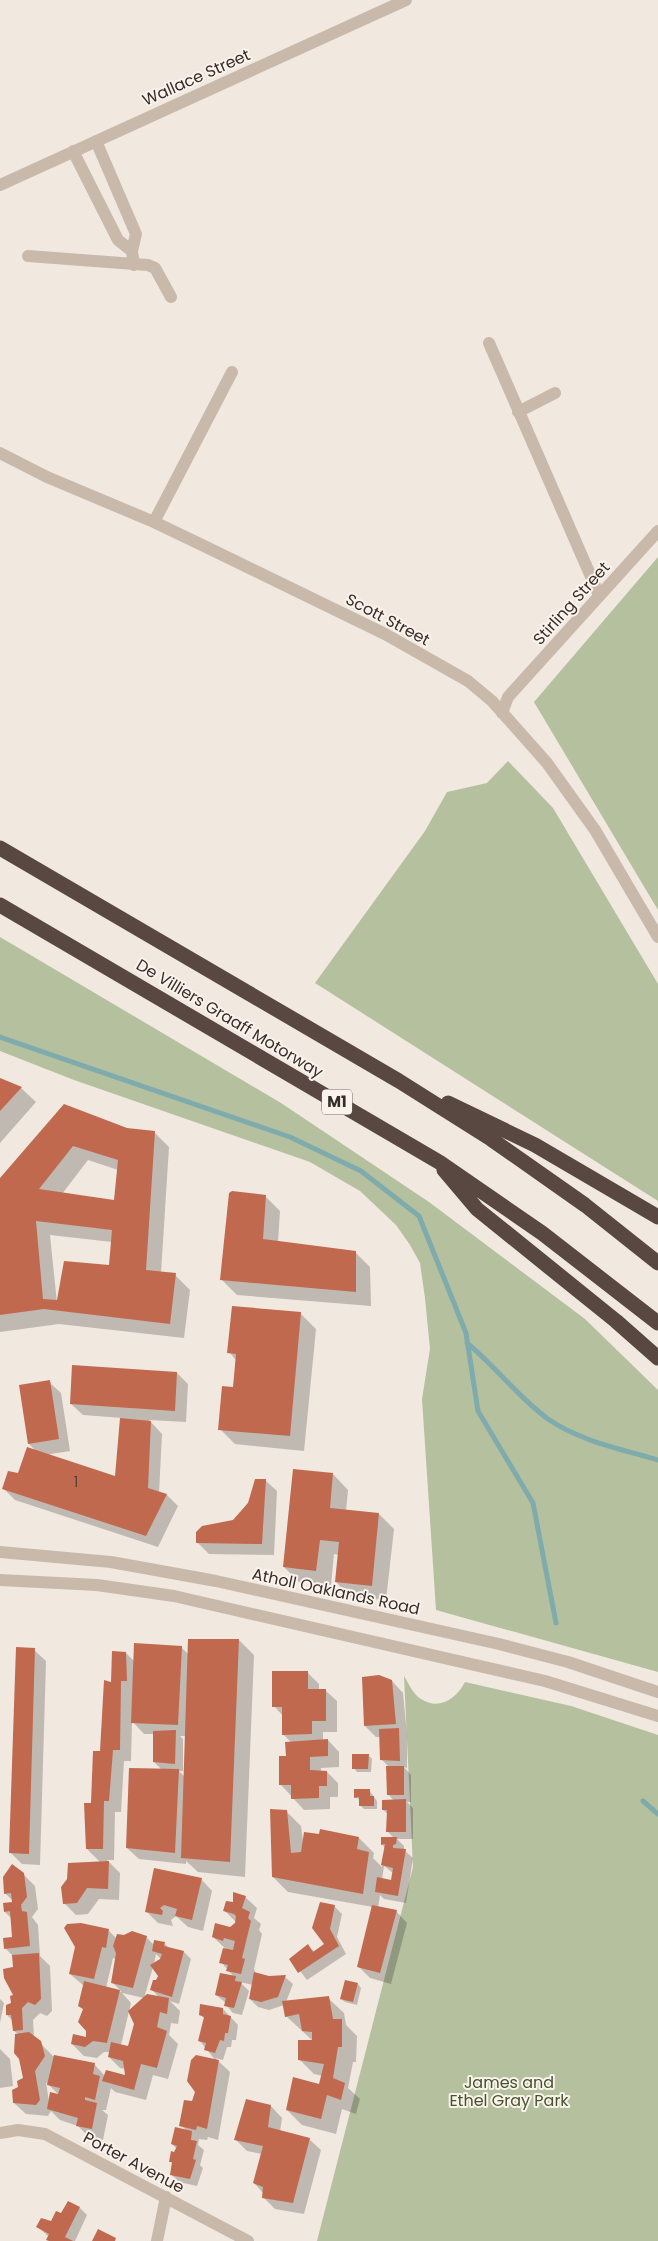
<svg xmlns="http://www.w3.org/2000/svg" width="658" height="2241" font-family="Poppins,sans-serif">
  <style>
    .green { fill: #b5c09f }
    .shadow { fill: #0003; fill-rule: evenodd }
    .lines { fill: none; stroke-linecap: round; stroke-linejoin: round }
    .stream { stroke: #7fabad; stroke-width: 5 }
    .building { fill: #c0694f; fill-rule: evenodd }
    .minor { stroke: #c9b9ab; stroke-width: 12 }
    .highway { stroke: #584841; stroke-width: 15 }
    .labels { text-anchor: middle; stroke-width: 4; stroke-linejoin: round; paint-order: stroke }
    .number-label { font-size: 14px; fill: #593d33 }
    .shield { fill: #f9f3eb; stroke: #716964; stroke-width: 1 }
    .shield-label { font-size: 15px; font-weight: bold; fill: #372e2a }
    .street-label { font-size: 16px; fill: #372e2a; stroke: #f9f3eb }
    .park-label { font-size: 16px; fill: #47542f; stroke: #f9f3eb }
  </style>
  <rect width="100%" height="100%" fill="#f1e8df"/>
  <path class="green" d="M658,557V910L534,702Z
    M508,761L553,808L658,984V1201L315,983L425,831L447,792L487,783Z
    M0,937L281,1103L429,1202L585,1319L658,1390V1672L436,1610L422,1399L430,1349L425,1298L420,1263L410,1245L396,1225L360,1191L310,1162L74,1080L0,1051Z
    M404,1676C409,1684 413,1694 421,1699C439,1711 457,1698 465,1682L571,1706L658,1735V2241H317L413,1867Z"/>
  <path class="shadow" d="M0,1079L21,1088L36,1102L0,1143Z
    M64,1105L127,1130L154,1132L169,1147L161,1273L175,1275L190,1290L184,1338L59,1324L0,1332V1180ZM88,1160L118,1170L116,1201L62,1194ZM50,1235L112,1242L111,1266L57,1303Z
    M265,1196L280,1211L278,1242L355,1252L370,1267L371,1306L237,1295L222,1280Z
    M301,1314L316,1329L304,1451L235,1444L220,1429L234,1388L236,1360L229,1352Z
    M177,1373L188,1384L186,1422L149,1420L162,1434L159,1493L167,1495L178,1506L158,1547L15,1500L4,1489L37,1452L29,1444L49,1382L61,1393L70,1451L45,1455L117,1478L122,1418L83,1415L71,1404Z
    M333,1474L348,1490L346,1511L379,1514L394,1529L386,1600L351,1597L336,1582L339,1555L334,1554L331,1585L299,1582L284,1567Z
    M265,1480L277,1491L274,1555L209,1554L197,1542L234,1521Z
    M239,1640L254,1655L245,1877L198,1872L186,1861V1864L139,1859L127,1848L162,1770L154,1762V1734H144L132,1721L131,1761H124L121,1812H115L114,1860H107L120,1873L119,1900L99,1899L88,1914L76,1915L64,1903L100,1862L87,1849L92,1804L112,1683L126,1653L135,1662L181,1647L189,1655ZM180,1736H186L185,1777L179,1771H183V1739Z
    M34,1650L46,1661L40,1865L22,1864L11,1853Z
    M307,1672L319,1684V1690H325L337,1701V1732H323V1741L328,1740L339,1752V1767L321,1768V1772H327L338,1783V1797H330V1809L304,1810L281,1785L292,1743L283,1734V1716L274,1706Z
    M392,1681L403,1693L407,1735V1768L404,1767L411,1775V1802H407L413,1808V1839H397L404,1846V1850L413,1858L406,1903L384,1899L380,1895L378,1908L396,1911L407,1923L391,1984L370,1978L358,1966L373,1907L288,1892L273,1877L286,1811L301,1826L303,1842L359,1838L374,1853L373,1858L382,1867L385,1848L382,1844L394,1838L387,1831L388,1814L383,1810L394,1801L389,1795V1767L381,1759V1737H376L365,1726ZM384,1866L393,1873L392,1881L382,1879Z
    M368,1755L372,1759L371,1772H357L354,1768Z
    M369,1790L377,1801V1809H364L360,1805V1800L355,1797Z
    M23,1874L35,1886L38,1909L32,1917L38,1925L40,1956L50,1966L52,2011L47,2016L40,2013L33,2020L34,2037L53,2056L94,2064L105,2076L126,2077V2069L120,2068L109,2057L110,2052H104L97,2058L84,2056L72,2044L87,2038L84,2010L79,2005L84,1986L70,1974L109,1931L117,1939L146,1937L154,1945L164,1943L170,1949L184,1952L191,1959L179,2004L170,2001L180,2011L178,2024L171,2023L169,2035L178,2044L168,2079L153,2075L146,2100L115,2092L111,2088L106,2110H102L108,2115L103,2140L89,2137L78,2126L60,2120L51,2111L48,2116L26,2114L14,2103L19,2087L24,2079L19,2035L14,2031L13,2021L7,2015L13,2004L14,1968V1957L5,1948L14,1939L12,1919L5,1912L13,1901L5,1893ZM156,1954L162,1960L154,1964ZM113,1958L116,1959L112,1982L122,1992L106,1988ZM153,1967L159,1976L152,1990L160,1998H144ZM122,1993L144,1998L129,2047L121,2045L131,2003ZM46,2082L60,2096L49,2102Z
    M201,1879L212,1891L203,1931L188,1927L176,1916L171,1920L173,1926L158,1923L146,1911Z
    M245,1897L257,1908L254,1918L261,1924L259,1930L262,1934L254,1969L256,1974L269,1978L285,1977L293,1984L286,2002L328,1998L344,2013L346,2025L357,2036L356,2062H353L348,2088L360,2099L356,2114L342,2109L336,2134L302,2125L287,2110L320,2086L323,2076L314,2074L299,2059L313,2041L286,2016L284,2005L269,2010L258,2007L250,1999L253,1985L240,1982L249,1991L242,2015L233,2013L226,2005V2003L216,1995L234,1977L221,1962L227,1950L213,1937L230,1928L236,1922L225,1911Z
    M334,1906L342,1914L337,1937L346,1954L307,1980L291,1959L308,1946L315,1952L325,1945Z
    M358,1984L361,1988L357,2005L345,2002L341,1999Z
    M0,1999L4,2003L0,2023Z
    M223,2009L238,2025L236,2040H232L231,2047H227L223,2060L215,2058L230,2072L218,2140L208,2137L207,2140L199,2139L198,2145L204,2150L200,2165L203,2168L197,2186L179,2182L171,2174L173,2164L171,2162L177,2149L172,2144L187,2131L181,2125L216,2061L199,2040L205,2019L200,2014Z
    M0,2049L10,2059L13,2086L0,2088Z
    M247,2101L271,2106L282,2118L280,2132L309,2139L321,2150L304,2214L275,2209L263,2197V2193L254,2183L262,2154L247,2151L235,2139Z
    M80,2208L87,2215L75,2241H49V2237L38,2227L51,2223L62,2215Z"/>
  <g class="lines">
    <path class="stream" d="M0,1037L290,1137L361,1171L419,1216L466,1333L478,1411L533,1503L556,1623
      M467,1343C495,1366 519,1398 548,1419C580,1441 621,1449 658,1460
      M643,1801L658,1814"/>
  </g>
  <path class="building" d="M0,1078L22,1087L0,1111Z
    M64,1104L127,1128L155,1131L146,1270L176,1273L170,1324L44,1309L0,1315V1178ZM73,1146L118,1160L114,1200L39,1189ZM36,1221L112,1230L109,1265L64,1261L57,1300L43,1299Z
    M232,1191L266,1195L263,1239L356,1251V1292L220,1280L229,1193Z
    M232,1306L301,1312L290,1436L218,1430L222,1386L233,1387L236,1354L227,1353Z
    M72,1365L177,1372L175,1411L70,1404Z
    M50,1380L59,1439L28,1444L19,1385Z
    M120,1418L151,1421L148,1488L167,1494L146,1536L2,1489L8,1471L18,1473L27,1447L115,1476Z
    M293,1469L333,1473L330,1508L379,1513L372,1586L335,1582L339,1542L320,1540L316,1571L283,1567Z
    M255,1479H266L262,1544L196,1543V1532L202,1526L233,1520L248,1503Z
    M188,1639H239L230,1862L181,1858Z
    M134,1643L182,1646L178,1725L131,1723Z
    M16,1647L35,1648L29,1854L9,1853Z
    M112,1651L126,1652L127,1681H121L120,1750H113L109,1801H104L103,1849H86L84,1803H91L93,1751H100L104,1680L111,1682Z
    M272,1671H308V1689H326V1721H312V1734L282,1735V1707H272Z
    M379,1675L392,1680L396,1724L364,1726L362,1677Z
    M399,1728L400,1761L380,1760L379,1729Z
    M176,1730L175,1764L153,1762V1731Z
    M328,1739V1756L310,1757V1770L327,1771V1786H319V1798L291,1799V1785H279V1756H286L285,1742Z
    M352,1754H369L368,1769H352Z
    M386,1766H404V1795H387Z
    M129,1768L179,1769L175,1853L126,1848Z
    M354,1789H370V1796H374V1806H359V1797L354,1798Z
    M406,1799V1832H386L387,1810H382V1800Z
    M270,1809L287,1810L291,1853L301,1852L304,1832L319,1834L320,1829L359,1837L357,1849L369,1852L363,1894L272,1877Z
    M381,1837H397L396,1844L393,1845V1848L406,1849L398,1896L375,1892L377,1877L391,1880L393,1868L381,1865L385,1844L381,1845Z
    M109,1861L108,1889L87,1888L77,1903L63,1904L61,1887L67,1879L68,1863Z
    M12,1864L24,1873L27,1897L21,1905L22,1911L27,1912L30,1946L4,1949L3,1938L12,1937L10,1911L4,1912L3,1903L12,1902L11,1893L4,1894L3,1877Z
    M154,1868L202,1878L192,1920L175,1916L177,1909L164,1905L160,1908L163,1911L162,1915L145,1912Z
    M233,1892L246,1896L242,1908L250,1912L248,1918L251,1921L242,1958L245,1959L241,1974L226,1971L228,1965L219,1963L223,1948L233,1950L235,1941L224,1938L223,1941L212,1937L215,1923L230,1927L235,1923L236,1916L234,1914L223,1911L226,1901L233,1902Z
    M320,1902L335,1905L330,1929L339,1946L298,1973L289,1959L308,1944L313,1952L324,1944L312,1928Z
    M372,1905L397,1910L380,1973L357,1967Z
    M81,1923L109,1929L106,1948L102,1947L94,1979L69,1974L75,1947L64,1928L67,1924Z
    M132,1931L147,1936L133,1988L111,1983L116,1953L113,1946L117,1934L124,1935Z
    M154,1940L165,1942L164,1946L184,1951L172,1997L150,1990L153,1980H156L158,1976L150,1965L160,1959L162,1954L152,1951Z
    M39,1953L41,1999L35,2005L28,2002L22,2008L23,2030L13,2031L11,2015H6V2005L11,2003L10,1996L13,1995L4,1978L3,1969L13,1967L12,1955Z
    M254,1972L269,1976L286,1975L278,1997L261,2002L249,1999Z
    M220,1973L236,1976L235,1981L242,1982L234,2008L224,2006L226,1998L215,1995Z
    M345,1980L358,1983L353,2002L340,1999Z
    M84,1981L120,1990L107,2043L93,2041L85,2047L71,2044L73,2034L86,2037V2031L78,2022L83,2009L78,2006Z
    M147,1994L169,1998L167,2014L160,2012L157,2027L167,2031L157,2068L141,2064L134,2090L102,2081L106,2070L125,2075L123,2061L108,2057L111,2042L128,2046L134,2024L128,2011Z
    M329,1996L333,2019H342V2047H338L333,2078L345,2083L341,2100L327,2095L321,2119L286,2110L293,2077L319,2084L324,2064L298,2060V2040H312V2032L302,2031L299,2014L285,2017L282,2001Z
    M200,2004L223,2008V2014L231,2016L228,2033H225L224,2041L220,2040L215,2053L204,2050L206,2043L198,2041L204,2017L199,2015Z
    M29,2032L41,2041L45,2056L35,2071L40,2100L36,2105L13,2103L12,2090L18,2087L17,2081L23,2078L19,2059L14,2053L15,2034Z
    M54,2055L95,2063L93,2074L100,2076L95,2100L85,2097V2100L97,2103L92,2129L76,2126L78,2118L47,2109L50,2092L58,2094L60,2088L47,2085Z
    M196,2055L219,2060L207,2129L197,2126L196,2130L179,2126L184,2100L192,2101L195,2092L187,2081L191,2060Z
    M246,2099L271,2105L268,2127L310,2138L293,2203L262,2198L263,2187L253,2183L263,2146L234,2140Z
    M175,2127L192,2131L191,2140L197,2141L193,2159L196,2160L190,2179L170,2175L172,2162H169L171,2151L174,2152L177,2146L171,2144Z
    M68,2201L80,2207L65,2237L73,2241H49L46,2240L49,2234L36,2227L41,2218L51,2221L56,2211L61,2213Z
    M98,2229L116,2238L115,2241H92Z"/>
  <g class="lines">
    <path class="minor" d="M96,141L136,234L132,251L134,265
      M73,151L118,240L132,251
      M0,185L406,0
      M28,256L148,265L155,268L171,297
      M489,343L599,595
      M518,412L555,393
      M0,453L47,477L154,522L202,545L385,634L468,681L492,701L547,763L595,830L658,937
      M154,522L232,372
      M502,713L508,697L658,531
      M0,1552L111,1562L216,1581L499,1644L568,1662L658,1692
      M0,1580L97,1585L174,1596L545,1681L658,1716
      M0,2133L18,2130L45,2134L248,2241
      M157,2241L166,2197"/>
    <path class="highway" d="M0,848L399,1081L491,1139L585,1205L658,1263
      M0,905L439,1162L542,1233L658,1323
      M448,1103L535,1145L658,1217
      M444,1170L477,1209L616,1321L658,1358"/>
  </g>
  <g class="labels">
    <g class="number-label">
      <text x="76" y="1487">1</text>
    </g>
    <rect class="shield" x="322" y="1089.5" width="30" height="25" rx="4"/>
    <g class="shield-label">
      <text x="337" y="1107">M1</text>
    </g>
    <g class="street-label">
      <text transform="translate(196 77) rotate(-24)" y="6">Wallace Street</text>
      <text transform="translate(571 603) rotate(-48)" y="6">Stirling Street</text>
      <text transform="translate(388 619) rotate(28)" y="6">Scott Street</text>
      <text transform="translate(230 1018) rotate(31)" y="6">De Villiers Graaff Motorway</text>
      <text transform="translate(336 1591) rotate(12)" y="6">Atholl Oaklands Road</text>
      <text transform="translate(134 2162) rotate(28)" y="6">Porter Avenue</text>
    </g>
    <g class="park-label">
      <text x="509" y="2088">James and<tspan x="509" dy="18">Ethel Gray Park</tspan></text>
    </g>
  </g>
</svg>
